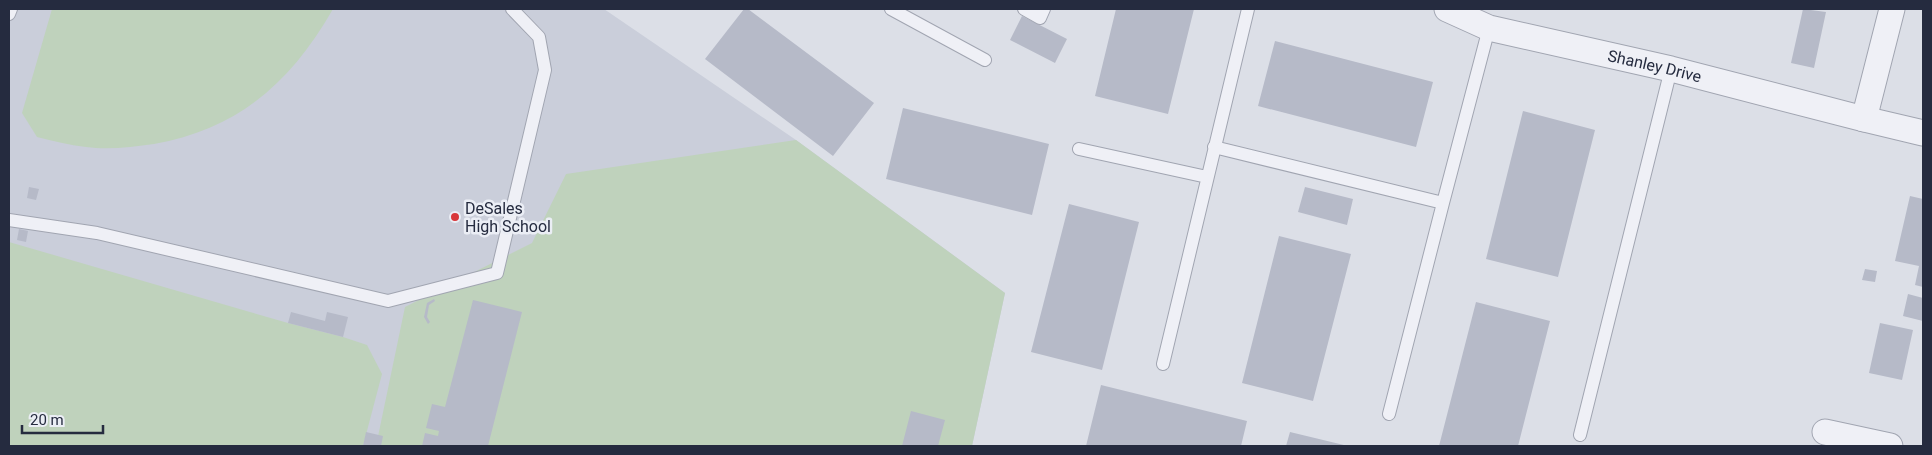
<svg xmlns="http://www.w3.org/2000/svg" width="1932" height="455" font-family="Roboto,sans-serif">
  <style>
    .built { fill: #caceda }
    .green { fill: #bfd2bc }
    .building { fill: #b6bac8 }
    .lines { fill: none; stroke-linecap: round; stroke-linejoin: round }
    .service-casing { stroke: #a1a5b1; stroke-width: 14 }
    .minor-casing { stroke: #a1a5b1; stroke-width: 27 }
    .service { stroke: #eff0f6; stroke-width: 12 }
    .minor { stroke: #eff0f6; stroke-width: 25 }
    .poi-dot { fill: #d83639; stroke: #ebeef5; stroke-width: 2 }
    .labels { text-anchor: middle; stroke-width: 5; stroke-linejoin: round; paint-order: stroke }
    .street-label { font-size: 16px; fill: #252b3f; stroke: #ebeef5 }
    .poi-label { font-size: 16px; fill: #252b3f; stroke: #ebeef5; text-anchor: start }
  </style>
  <rect width="100%" height="100%" fill="#dcdfe7"/>
  <path class="built" d="M9,9H604L796,140L1005,293L972,446H9Z"/>
  <path class="green" d="M52,9H333C291,82 239,129 154,144C132,147 108,150 86,147C69,145 53,141 37,137L22,113Z
    M796,140L1005,293L972,446H376L405,307L532,243L566,174Z
    M9,242L288,323L343,337L367,345L382,374L363,446H9Z"/>
  <path class="building" d="M744,9H748L874,103L833,156L705,59Z
    M1116,9H1194L1168,114L1095,96Z
    M1803,9L1826,12L1814,68L1791,63Z
    M1022,16L1067,39L1055,63L1010,40Z
    M1275,41L1433,82L1416,147L1258,106Z
    M903,108L1049,144L1032,215L886,179Z
    M1523,111L1595,130L1558,277L1486,259Z
    M29,187L39,189L36,200L27,198Z
    M1305,187L1353,199L1347,225L1298,212Z
    M1910,196L1923,199V287L1915,285L1919,266L1895,261Z
    M1069,204L1139,222L1102,370L1031,352Z
    M19,229L28,231L26,242L17,240Z
    M1279,236L1351,254L1313,401L1242,383Z
    M1865,269L1877,271L1875,282L1862,280Z
    M1908,294L1923,298V321L1903,316Z
    M434,299L435,301L429,305L427,317L430,322L428,324L424,317L427,303Z
    M473,300L522,312L488,446H422L425,433L438,436L439,431L426,428L432,404L445,407Z
    M1476,302L1550,321L1518,446H1439Z
    M291,312L325,321L327,312L348,317L343,337L288,323Z
    M1880,323L1913,330L1902,380L1869,373Z
    M1101,385L1247,421L1241,446H1086Z
    M911,411L945,420L938,446H902Z
    M366,432L383,436L381,446H363Z
    M1290,432L1348,446H1286Z"/>
  <g class="lines">
    <g class="service-casing">
      <path id="service" d="M891,9L985,60
        M1024,9L1040,18L1044,9
        M9,14L11,9
        M1214,147L1443,203L1489,28
        M1079,149L1207,177
        M9,220L97,233L388,301L497,273L545,70L539,37L512,9
        M1163,364L1248,9
        M1389,414L1443,203
        M1580,435L1671,69"/>
    </g>
    <g class="minor-casing">
      <g id="minor">
        <path id="s1" d="M1447,9L1489,28L1671,69L1864,119L1923,133"/>
        <path d="M1864,119L1892,9"/>
        <path d="M1825,432L1890,446"/>
      </g>
    </g>
    <use href="#service" class="service"/>
    <use href="#minor" class="minor"/>
  </g>
  <circle class="poi-dot" cx="455" cy="217" r="5"/>
  <g class="labels">
    <g class="street-label">
      <text dy="6" stroke="none"><textPath href="#s1" startOffset="216">Shanley Drive</textPath></text>
    </g>
    <g class="poi-label">
      <text x="465" y="214">DeSales<tspan x="465" dy="18">High School</tspan></text>
    </g>
  </g>
  <rect width="1932" height="455" fill="none" stroke="#252b3f" stroke-width="20"/>
  <path d="M22 425v8h81v-8" fill="none" stroke="#252b3f" stroke-width="2.5"/>
  <text x="30" y="425" font-size="15" fill="#252b3f" stroke="#ebeef5" stroke-width="4" paint-order="stroke">20 m</text>
</svg>
